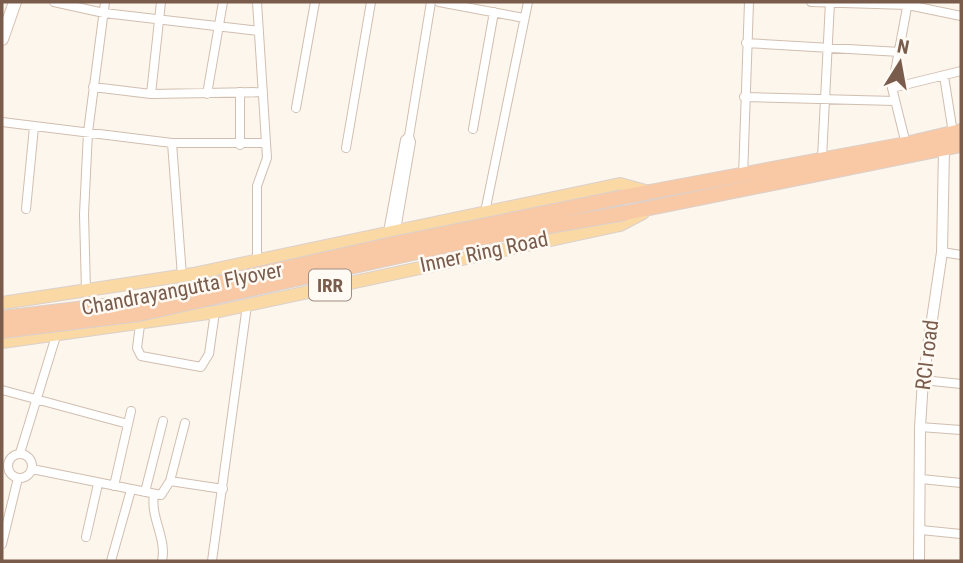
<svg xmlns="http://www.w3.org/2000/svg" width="963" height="563" font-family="'Roboto Condensed',sans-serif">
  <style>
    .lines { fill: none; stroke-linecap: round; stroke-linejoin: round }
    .minor-casing { stroke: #d1beb0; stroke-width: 10 }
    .tertiary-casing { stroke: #d1beb0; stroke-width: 12 }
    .secondary-casing { stroke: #d6c0b0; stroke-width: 14 }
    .primary-casing { stroke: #dad1cd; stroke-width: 14 }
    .trunk-casing { stroke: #dad1cd; stroke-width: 16 }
    .minor { stroke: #fff; stroke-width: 8 }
    .tertiary { stroke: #fff; stroke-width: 10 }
    .secondary { stroke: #fff; stroke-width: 12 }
    .primary { stroke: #fbd9a5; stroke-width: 12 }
    .trunk { stroke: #f9c8a4; stroke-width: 14 }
    .trunk-bridge-casing { stroke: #dad1cd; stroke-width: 16; stroke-linecap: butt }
    .trunk-bridge { stroke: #f9c8a4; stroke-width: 14 }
    .labels { text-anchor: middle; stroke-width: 5; stroke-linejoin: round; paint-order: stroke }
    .shield { fill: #fffaf3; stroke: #a28b7f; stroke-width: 2 }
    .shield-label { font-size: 19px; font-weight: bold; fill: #7a5c4d }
    .street-label { font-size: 21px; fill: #7a5c4d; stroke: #fffaf3 }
  </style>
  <rect width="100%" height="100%" fill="#fdf6ec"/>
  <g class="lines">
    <g class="minor-casing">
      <path id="minor" d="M54,2L104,13L259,31
        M257,2L267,158L257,186V262
        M439,2L524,18
        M811,2L908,5L961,16
        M746,43L900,52
        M944,76L953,133
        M93,87L151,94L263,92
        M892,88L961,71
        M240,92V145
        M151,94L161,2
        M207,94L223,2
        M744,97L895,101
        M296,108L315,2
        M2,122L172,143H264
        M473,129L494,12
        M172,143L182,276
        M906,144L892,88L908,2
        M346,148L371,2
        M822,158L830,2
        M743,177L749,2
        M26,209L34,127
        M485,212L528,2
        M396,230L411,142L409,136
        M388,232L405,140L409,136L431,2
        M942,252L961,255
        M86,291L84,214L88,132L105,2
        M140,325L137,348L141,356L201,367L209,354L215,312
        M923,380L961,384
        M2,390L128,424
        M920,427L961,430
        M20,453L56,336
        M8 466a12 12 0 1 1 24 0a12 12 0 1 1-24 0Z
        M32,469L161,495L170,481L223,489
        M921,479L961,483
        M170,481L185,423
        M114,486L131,411
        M145,492L163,421
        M154,494C150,518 167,538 162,561
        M921,530L961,534
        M86,537L98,484
        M2,544L18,478
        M111,561L131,490
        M212,561L247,305"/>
    </g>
    <g class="tertiary-casing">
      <path id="tertiary" d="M919,561L920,427L923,380L942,252L944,149"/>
    </g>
    <g class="secondary-casing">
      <path id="secondary" d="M2,39L15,2"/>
    </g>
    <g class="primary-casing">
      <path id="primary" d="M2,303L193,274L620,184L649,192
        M2,342L215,312L620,225L643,213"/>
    </g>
    <g class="trunk-casing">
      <path id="trunk" d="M623,197L906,144L961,131
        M625,213L961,145"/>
    </g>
    <use href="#minor" class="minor"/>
    <use href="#tertiary" class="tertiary"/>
    <use href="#secondary" class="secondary"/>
    <use href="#primary" class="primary"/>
    <use href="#trunk" class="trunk"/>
    <g class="trunk-bridge-casing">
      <path id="trunk-bridge" d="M2,318L136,302L388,245L623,197
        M2,331L139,314L480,238L625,213"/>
    </g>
    <use href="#trunk-bridge" class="trunk-bridge"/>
  </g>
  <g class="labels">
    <rect class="shield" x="309" y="269.5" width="42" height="31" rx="5"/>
    <g class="shield-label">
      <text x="330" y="292">IRR</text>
    </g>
    <g class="street-label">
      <text transform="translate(484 252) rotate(-12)" y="7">Inner Ring Road</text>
      <text transform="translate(182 289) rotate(-11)" y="7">Chandrayangutta Flyover</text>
      <text transform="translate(927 355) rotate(-83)" y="7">RCI road</text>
    </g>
  </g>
  <rect width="963" height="563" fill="none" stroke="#7a5c4d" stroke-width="7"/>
  <g transform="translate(900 63) rotate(11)" stroke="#fffaf3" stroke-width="5" paint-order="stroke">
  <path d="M0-5L12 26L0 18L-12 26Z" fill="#7a5c4d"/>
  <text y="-10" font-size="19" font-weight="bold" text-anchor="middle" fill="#7a5c4d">N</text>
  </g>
</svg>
